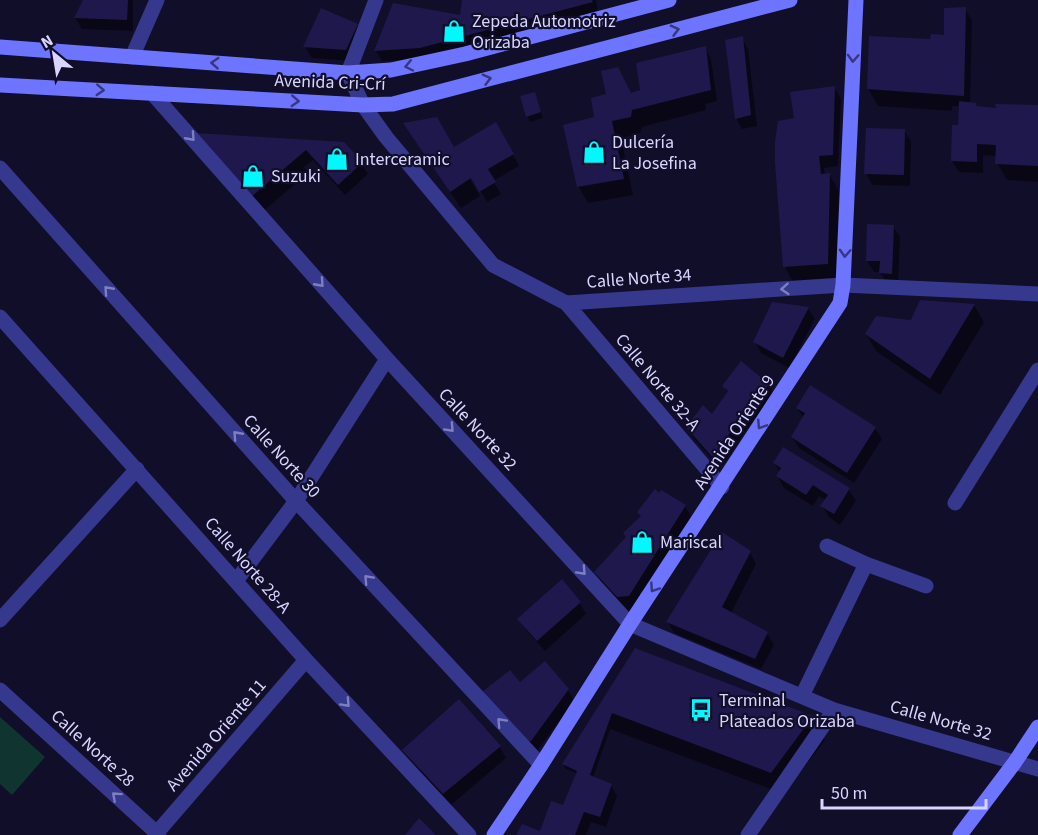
<svg xmlns="http://www.w3.org/2000/svg" width="1038" height="835" font-family="'Source Sans 3',sans-serif">
  <style>
    .green { fill: #103430 }
    .shadow { fill: #0007 }
    .building { fill: #1f184c }
    .lines { fill: none; stroke-linecap: round; stroke-linejoin: round }
    .street { stroke: #35388d; stroke-width: 15 }
    .secondary { stroke: #6d74ff; stroke-width: 15 }
    .oneway { stroke: #36377f }
    .oneway2 { stroke: #7e7fc0 }
    .labels { text-anchor: middle; stroke-width: 4.5; stroke-linejoin: round; paint-order: stroke }
    .poi-label { font-size: 18px; fill: #d8d6ff; stroke: #110e2a; text-anchor: start }
    .street-label { font-size: 18px; fill: #d8d6ff; stroke: #110e2a }
  </style>
  <rect width="100%" height="100%" fill="#110e2a"/>
  <path class="green" d="M0,717L45,757L12,795L0,784Z"/>
  <path class="shadow" d="M85,0H133V31L82,29L75,18Z
    M463,0H596L598,14L428,59L382,61L375,50L461,16Z
    M965,9L972,20L970,104H975L977,108L997,109L1038,107V182L1007,180L997,163V156L983,155V173L959,172L952,161L960,127V106H952V111L878,106L868,89L945,41Z
    M357,25L363,36L353,61L312,58L305,47Z
    M742,38L748,49L757,126L742,129L736,118Z
    M705,48L711,59L717,101L705,104L706,110L642,127L640,133L621,138L633,195L588,203L578,186L596,118L631,94L641,91Z
    M834,87L841,99L838,166L824,168L825,175L829,174L839,191L837,281L794,284L785,267L796,119Z
    M535,94L543,118L530,122L527,116Z
    M436,119L480,196L461,208L415,140Z
    M496,124L519,166L493,181L501,194L487,202L456,147Z
    M904,130L911,141L910,186L872,185L866,173Z
    M343,144L361,163L368,174L345,195L313,160L304,167L308,173L260,214L207,150Z
    M893,226L900,237L898,285L887,284L880,272H874L867,261Z
    M773,303L808,308L815,319L789,368L761,353L755,342Z
    M974,305L984,322L940,395L876,351L866,334Z
    M768,385L775,396L758,420L755,417L720,468L694,439L688,427L712,417L728,393L724,386Z
    M797,408L875,428L882,439L854,483L799,448L792,437L804,419Z
    M783,449L849,490L856,501L840,525L829,517L822,506L826,500L819,496L813,506L784,488L777,476L780,472L774,463Z
    M685,506L691,517L628,614L606,590L596,573L628,538Z
    M750,552L756,564L731,613L767,633L774,645L761,669L674,633L668,622Z
    M580,603L586,614L545,651L526,630L519,619Z
    M636,650L812,718L825,740L784,794L610,729L593,778L611,785L617,796L606,827L591,822L586,835H518L541,833L564,807L578,774L566,769L563,764Z
    M520,684L568,690L574,701L537,751L484,693Z
    M459,701L500,747L506,758L451,805L411,761L404,750Z"/>
  <path class="building" d="M83,0H128L127,20L74,18Z
    M462,0H592L593,2L420,48L374,51L393,3L460,15Z
    M966,7L964,96L867,89L869,36L930,39L931,34L944,35V8Z
    M321,8L358,24L346,50L303,47Z
    M743,36L751,115L735,119L725,40Z
    M706,46L711,90L632,110L631,117L612,121L624,179L577,187L563,125L594,117L591,98L606,94L601,71L618,67L631,93L640,90L636,63Z
    M835,86L833,155L819,156L821,174L830,173L828,264L783,267L775,163V142L778,121L794,118L790,92Z
    M535,92L541,112L526,117L520,96Z
    M959,101L976,103V106L996,108L995,104L1038,105V166L995,164L996,145L977,144V162L951,161L952,125H958Z
    M437,117L454,147L496,122L514,154L488,169L496,182L479,192L471,178L450,192L403,123Z
    M866,128L905,129L904,175L864,174Z
    M196,133L344,142L363,162L338,185L306,150L250,198Z
    M867,224L894,225L892,274L879,273L880,261H866Z
    M920,300L975,304L930,379L865,334L876,316L911,320Z
    M772,302L809,307L783,358L753,342Z
    M741,361L769,384L752,410L748,406L713,458L686,427L703,405L712,414L728,391L722,386Z
    M810,385L876,427L847,473L791,437L805,413L796,408Z
    M783,447L850,488L834,514L820,506L828,495L813,485L806,495L776,476L781,468L773,463Z
    M655,489L659,493L661,490L686,505L629,596L617,597L594,572L626,537L623,533L641,516L637,512Z
    M722,532L751,551L722,607L768,632L755,659L666,622Z
    M562,579L581,602L537,641L517,619Z
    M635,648L813,716L771,773L612,713L590,775L612,784L600,817L584,812L575,835H516L522,824L540,831L551,801L563,805L577,771L562,764Z
    M545,661L569,689L531,741H523L482,692L510,670L520,682Z
    M459,699L501,746L443,794L402,750Z
    M419,818L436,835H405Z"/>
  <g class="lines">
    <path class="street" d="M376,0L348,73L363,105L386,137L493,265L566,303L843,285L1038,294
      M132,57L157,0
      M152,93L387,359L630,624L834,710L1038,769
      M0,168L296,501L541,765
      M566,303L722,487
      M0,317L306,660L469,835
      M955,503L1038,370
      M827,546L866,564L926,586
      M236,581L296,501L387,359
      M0,620L137,469
      M0,690L159,835
      M802,696L866,564
      M155,835L306,660
      M748,835L834,710"/>
    <path class="secondary" d="M0,47L348,73L391,70L465,54L669,0
      M0,85L363,105L393,104L790,0
      M494,835L541,765L630,624L840,303L843,285L856,0
      M960,835L1015,762L1038,727"/>
  </g>
  <defs><path id="oneway-chevron" d="M-2-3.5L2.5 0L-2 3.5" fill="none" stroke-width="1.6" stroke-linecap="round" stroke-linejoin="round" transform="scale(1.5)"/></defs>
  <g class="oneway">
    <use href="#oneway-chevron" transform="translate(675 30) rotate(-15)"/>
    <use href="#oneway-chevron" transform="translate(853 58) rotate(93)"/>
    <use href="#oneway-chevron" transform="translate(215 63) rotate(-176)"/>
    <use href="#oneway-chevron" transform="translate(409 66) rotate(168)"/>
    <use href="#oneway-chevron" transform="translate(487 79) rotate(-15)"/>
    <use href="#oneway-chevron" transform="translate(100 90) rotate(3)"/>
    <use href="#oneway-chevron" transform="translate(295 101) rotate(3)"/>
    <use href="#oneway-chevron" transform="translate(845 253) rotate(93)"/>
    <use href="#oneway-chevron" transform="translate(761 425) rotate(123)"/>
    <use href="#oneway-chevron" transform="translate(654 588) rotate(124)"/>
  </g>
  <g class="oneway2">
    <use href="#oneway-chevron" transform="translate(191 137) rotate(48)"/>
    <use href="#oneway-chevron" transform="translate(320 283) rotate(48)"/>
    <use href="#oneway-chevron" transform="translate(785 289) rotate(176)"/>
    <use href="#oneway-chevron" transform="translate(108 290) rotate(-132)"/>
    <use href="#oneway-chevron" transform="translate(450 428) rotate(47)"/>
    <use href="#oneway-chevron" transform="translate(237 435) rotate(-132)"/>
    <use href="#oneway-chevron" transform="translate(582 571) rotate(47)"/>
    <use href="#oneway-chevron" transform="translate(368 579) rotate(-133)"/>
    <use href="#oneway-chevron" transform="translate(346 703) rotate(47)"/>
    <use href="#oneway-chevron" transform="translate(501 722) rotate(-133)"/>
    <use href="#oneway-chevron" transform="translate(116 796) rotate(-138)"/>
  </g>
  <defs>
    <g id="shop-bare" transform="scale(1.8)"><path d="M-5-2.5h2.3a2.7 3.5 0 0 1 5.4 0H5L5.5 6h-11ZM-1.5-2.5h3a1.5 2.3 0 0 0-3 0Z" fill="#02f8ff" stroke="#110e2a" stroke-width="2.5" paint-order="stroke"/></g>
    <g id="bus-bare" transform="scale(1.8)"><path d="M-5-6H5V4H4V6H2V4H-2V6H-4V4H-5ZM-3.5-4V0h7V-4ZM-3.5 1.2v1.5H-2V1.2ZM2 1.2v1.5H3.5V1.2Z" fill="#02f8ff" stroke="#110e2a" stroke-width="2.5" paint-order="stroke"/></g>
  </defs>
  <g fill-rule="evenodd">
    <use href="#shop-bare" x="454" y="31"/>
    <use href="#shop-bare" x="594" y="152"/>
    <use href="#shop-bare" x="337" y="159"/>
    <use href="#shop-bare" x="253" y="176"/>
    <use href="#shop-bare" x="642" y="542"/>
    <use href="#bus-bare" x="701" y="710"/>
  </g>
  <g class="labels">
    <g class="poi-label">
      <text x="472" y="27">Zepeda Automotriz<tspan x="472" dy="21">Orizaba</tspan></text>
      <text x="612" y="148">Dulcería<tspan x="612" dy="21">La Josefina</tspan></text>
      <text x="355" y="165">Interceramic</text>
      <text x="271" y="182">Suzuki</text>
      <text x="660" y="548">Mariscal</text>
      <text x="719" y="706">Terminal<tspan x="719" dy="21">Plateados Orizaba</tspan></text>
    </g>
    <g class="street-label">
      <text transform="translate(330 82) rotate(2)" y="6">Avenida Cri-Crí</text>
      <text transform="translate(639 278) rotate(-4)" y="6">Calle Norte 34</text>
      <text transform="translate(658 382) rotate(50)" y="6">Calle Norte 32-A</text>
      <text transform="translate(478 429) rotate(47)" y="6">Calle Norte 32</text>
      <text transform="translate(734 432) rotate(-57)" y="6">Avenida Oriente 9</text>
      <text transform="translate(282 456) rotate(48)" y="6">Calle Norte 30</text>
      <text transform="translate(248 565) rotate(49)" y="6">Calle Norte 28-A</text>
      <text transform="translate(941 720) rotate(16)" y="6">Calle Norte 32</text>
      <text transform="translate(216 735) rotate(-49)" y="6">Avenida Oriente 11</text>
      <text transform="translate(93 748) rotate(42)" y="6">Calle Norte 28</text>
    </g>
  </g>
  <g transform="translate(54 54) rotate(330)" stroke="#110e2a" stroke-width="4.5" paint-order="stroke">
  <path d="M0-4.5L10 22L0 15L-10 22Z" fill="#d8d6ff"/>
  <text y="-9" font-size="16" font-weight="bold" text-anchor="middle" fill="#d8d6ff">N</text>
  </g>
  <path d="M822 799v9h164v-9" fill="none" stroke="#d8d6ff" stroke-width="3"/>
  <text x="831" y="799" font-size="18" fill="#d8d6ff" stroke="#110e2a" stroke-width="4.5" paint-order="stroke">50 m</text>
</svg>
